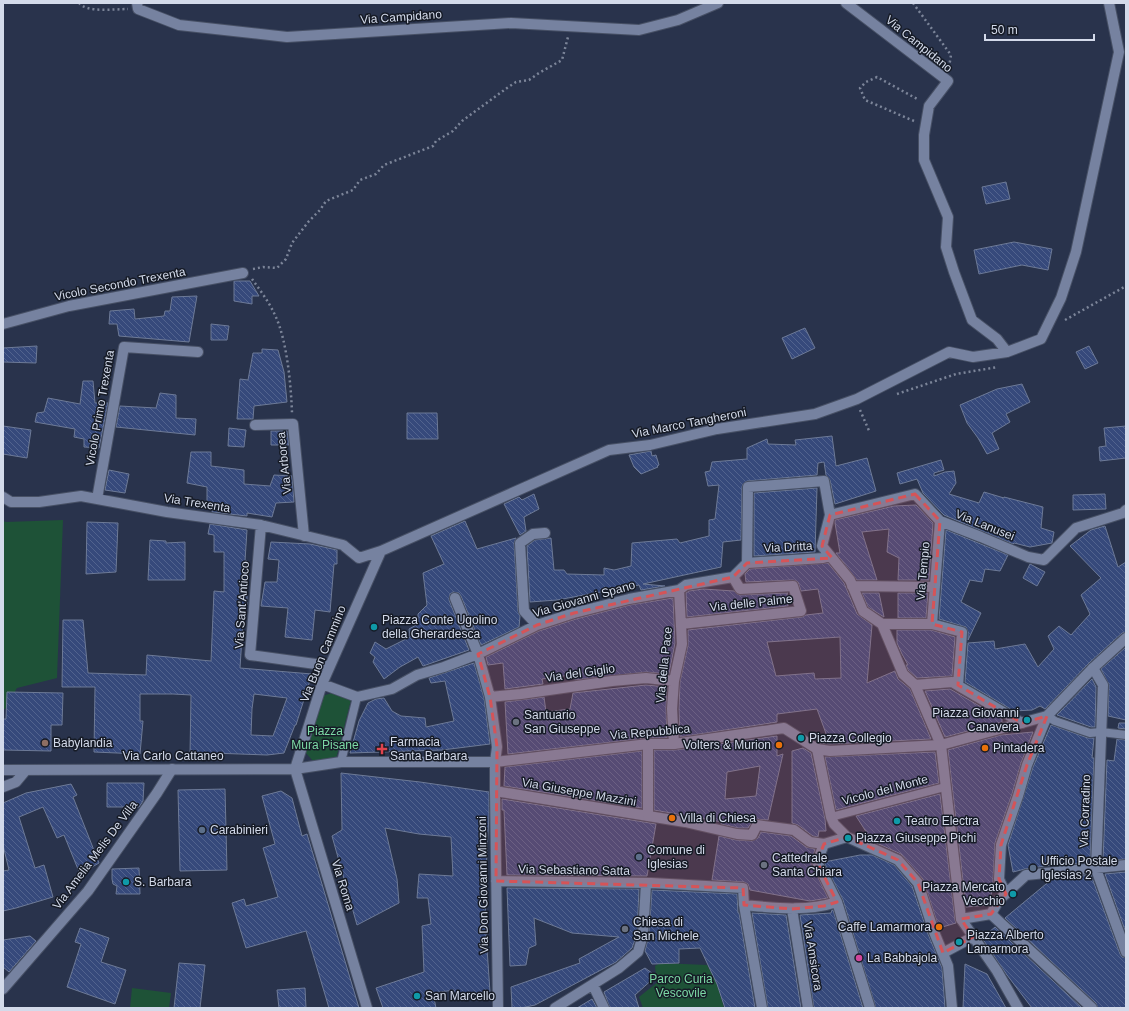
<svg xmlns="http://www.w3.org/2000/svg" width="1129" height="1011" font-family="Helvetica,sans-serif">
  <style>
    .park { fill: #1e5237 }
    .building { fill: url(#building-back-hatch); stroke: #6d7a97; fill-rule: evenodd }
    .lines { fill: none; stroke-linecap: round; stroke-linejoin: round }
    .service-casing { stroke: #475065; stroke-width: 10 }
    .pedestrian-casing { stroke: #475065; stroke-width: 12 }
    .minor-casing { stroke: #475065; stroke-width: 12 }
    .secondary-casing { stroke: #475065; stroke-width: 12 }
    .path { stroke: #7c8599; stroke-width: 2.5; stroke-dasharray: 2 3; stroke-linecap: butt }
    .service { stroke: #7682a0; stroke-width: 8 }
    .pedestrian { stroke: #7682a0; stroke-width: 10 }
    .minor { stroke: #7682a0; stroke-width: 10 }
    .secondary { stroke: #7682a0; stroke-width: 10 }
    .marked { fill: #d55458; fill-opacity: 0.2; stroke: #d55458; stroke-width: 3; stroke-dasharray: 8 5; stroke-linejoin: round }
    .culture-dot { fill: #0f9aa8; stroke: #161b26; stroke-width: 1.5 }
    .worship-dot { fill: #6b7280; stroke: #161b26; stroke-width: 1.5 }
    .education-dot { fill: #8d6e63; stroke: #161b26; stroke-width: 1.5 }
    .food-dot { fill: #e8710a; stroke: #161b26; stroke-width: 1.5 }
    .health-dot { fill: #e0444e; stroke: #161b26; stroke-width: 1.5 }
    .service-dot { fill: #5c6f8a; stroke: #161b26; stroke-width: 1.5 }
    .hotel-dot { fill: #d1479c; stroke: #161b26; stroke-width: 1.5 }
    .labels { text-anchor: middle; stroke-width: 3; stroke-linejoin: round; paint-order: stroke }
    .street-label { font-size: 12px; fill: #d3daea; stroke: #161b26 }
    .poi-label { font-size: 12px; fill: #d3daea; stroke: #161b26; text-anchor: start }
    .park-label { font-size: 12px; fill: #7cd9a5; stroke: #161b26 }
  </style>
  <defs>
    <pattern id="building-back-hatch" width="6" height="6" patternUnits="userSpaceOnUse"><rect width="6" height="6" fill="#36497b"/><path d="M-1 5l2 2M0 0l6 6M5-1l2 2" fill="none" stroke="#52638e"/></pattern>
  </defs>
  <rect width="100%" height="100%" fill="#29334c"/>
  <path class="park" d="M63,520L57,678L17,688L5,709H3V521L6,522Z
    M332,693L351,700L336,759L313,761L305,752L322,696Z
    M660,963L707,965L717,984L724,1008H643L639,997L659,981L656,976L655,966Z
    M132,988L171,993L169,1008H130Z"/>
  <path class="building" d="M1006,182L1010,199L986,204L982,187Z
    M1014,242L1052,249L1048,270L1022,265L979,274L974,250Z
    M234,281H250L259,296H252V304L234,301Z
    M197,296L189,342L119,336L117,324H109L110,311L134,309L135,319L164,316L165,311H170L172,297Z
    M211,324L229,326L227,340H211Z
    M805,328L815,348L792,359L782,338Z
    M37,346L36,363L3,362V348Z
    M1089,346L1098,363L1085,369L1076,352Z
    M262,349L278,350L284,372L287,402L254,406L253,419H237L240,379L248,380L253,353H262Z
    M83,381H93L95,403H108L99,448L84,447V439L74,437L75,429L35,422L37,413L44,412L48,398L80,404Z
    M1022,384L1030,402L1006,414L1010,422L992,433L999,449L987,454L978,438L967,423L960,405L997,389Z
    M160,393L176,395V418L196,419L195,435L116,427L120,406L156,408Z
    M407,413H437L438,439H407Z
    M3,426L31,430L27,458L3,454Z
    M1126,426V458L1100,461L1099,447L1106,446L1104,428Z
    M229,428L246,430L244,447L228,446Z
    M271,431H287L289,445H271Z
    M832,436L836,466L867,458L876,491L835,504L830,480L826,475L824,462L818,463L817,475L747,481L743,484L742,487L741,540L723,542L721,567L643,584L665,586L641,590L639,585L557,600L530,602L527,546L535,540L551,538L554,570H564L567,574L604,575V568L614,570L631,566L632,543L677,539L680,543L709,536V520L715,519L719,485L708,486L705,472L710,471L712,462L747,459V448L767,439L768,444L796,445L795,440Z
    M651,451L652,456L656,455L659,465L657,466L658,467L641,474L634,467L629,455Z
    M191,452H211V466L244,470V484L270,486L274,475L292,476L294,502L276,503L272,517L247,513V516L212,512L214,505H207V487L187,483Z
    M941,460L944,470L934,473V476L945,472L954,471L956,483L949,494L979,503L984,492L1004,498V497L1043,507L1041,528L1054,532L1052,543L1030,547L1014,543L1013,544L944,515L923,493L917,479L900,484L897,473Z
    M109,470L129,474L125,493L105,490Z
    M817,488L815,552L754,556V493Z
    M534,494L539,509L524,517L526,531L520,535L504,504L519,497L522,500Z
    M1105,494L1106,509L1073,510V495Z
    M916,505L933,523L929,580H898L899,558L887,552L889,529L862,532L877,580H857L836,553H840L835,523V520L894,506Z
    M465,521L477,549L516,538L514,543L518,611L520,616L519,627L481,645L461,596L459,593L453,592L450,594L449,600L469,650L423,666L418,657L400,667L384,679L373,662L375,657L370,653L375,642L386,649L410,637L409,629L418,624V614L427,605L423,573L444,564L431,536Z
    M87,522L118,523L116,572L86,574Z
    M210,524L247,530L245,561H247V605H244L240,668L312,674L296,725H295L284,753L267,755L212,753V755H190L191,695L173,694H140V721H143L140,754L94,752L95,687H62L63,620H83L88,673L146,675L147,655L211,661L214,591L224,592V552H214V535L208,534ZM254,694L287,698L273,736L251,735L252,709Z
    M1105,526L1118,567L1126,562V632L1122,633L1089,663L1045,709L1040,706L1032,710L1014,711L965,682L968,643L994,641L995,649L1025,644L1038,667L1054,649L1048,636L1059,626L1071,635L1090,614L1081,595L1101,578L1070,546L1091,530Z
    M946,530L1008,555L1000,571L985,569L982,582L970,580L961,602L981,613L968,640V632L966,627L939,619Z
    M150,540L166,541V543L185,542V580H148Z
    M271,542L310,544L337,550V564H334L330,612L315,610L312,640L285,637L288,608L261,606L265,582H277L279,560L268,559Z
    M828,563L844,583L857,614L872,625L867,683L895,671L898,679L910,689L931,739L830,744L819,743L818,742L828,739L817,709L777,714V722L680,737L679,709L680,682L688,645V630L802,617L806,615L823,613L818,589L801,591L798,582L793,580L746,582L745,574L750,569ZM840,637L841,678L815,679L814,673L776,676L767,642Z
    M1030,564L1045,572L1037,586L1023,578Z
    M703,589L734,591L737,594L740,595L788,593H787L788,606L687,617L686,593L689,591Z
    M862,593H879L884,617L868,607Z
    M898,593H928L926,618H898Z
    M673,598L675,643L669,674L646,672L575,680L577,674L542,679L543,684L505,689L503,663L488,665L486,657L539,631L576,619L630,605Z
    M897,630H931L955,637L952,676L917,678L908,670L906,665H908L902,654L897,643Z
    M1126,647V720L1108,716L1109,685L1101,669Z
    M474,663L484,698L490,744L442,750L350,753L359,721L368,703L376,699L384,698L392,711L401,716L425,718L426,727L454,721L445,681L431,683L429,678Z
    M1092,679L1096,687L1095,727H1091L1057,715Z
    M646,685L667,687L666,709L667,738H647L508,754L505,702L544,697L546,712L570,709L573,693Z
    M950,689L1002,719V722L945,737L925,691Z
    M7,692L63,693L62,725H51V751L3,750V719H6Z
    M1119,723H1126V729L1118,728Z
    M1051,725L1088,738H1094L1092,758H1094L1090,862L1069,864L1072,862L1025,869L1013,872L1008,845L1033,767Z
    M1033,732L1021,763L1012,794L995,843L993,879V883L990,902L989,905L966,907L948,750L1001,735Z
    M777,736V756L783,754L768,820L754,819L748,828H738L721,824L722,822L654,810V750H675ZM760,766L756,796L725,799L727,772Z
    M1117,739L1126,740V859L1103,861L1107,760L1114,761Z
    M803,748L811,753L825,819L826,831H819L818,837L813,836L798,825L792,823V751Z
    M642,751V808L504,786L505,767Z
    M935,752L939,783L836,810L825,757Z
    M341,773L420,782L489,792V814L485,891L486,934L490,992L460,1000L454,990L433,993L436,1008H383L376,988L424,972L422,926L431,924L428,898H417L419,874L453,876L451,837L419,834L385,828L397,879L399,903L357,925L332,836L342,830Z
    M107,783H144L143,801L139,807H107Z
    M71,784L77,795L73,797L99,863L80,874L64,835L57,838L43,807L19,817L35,868L44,865L53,897L16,908L3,911V871L9,870L3,845V803L26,793Z
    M225,789L227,870L180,871L178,790Z
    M281,791L292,798L302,836L307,834L359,1008H329L306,931L246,948L232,903L244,899L246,906L278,897L263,848L275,844L262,796Z
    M940,794L955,920L956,923L939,928L923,879L901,854L872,841L856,816Z
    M502,799L656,824L647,876L507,875L504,810H502Z
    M761,832L791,836L806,847L815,849L811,863L828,898L810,901L750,890L748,884L744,882L712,880L719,836L736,840L752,841L758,838Z
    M860,855H872L894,865L912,886L928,934L942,968L945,1008H876L843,900L824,862Z
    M139,868L140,894H116L117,886L113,884L112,879V869Z
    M1126,872V933L1105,874Z
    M1091,875L1120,954L1122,957L1126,958V1008H1098L1096,1003L1005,918L1052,879Z
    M507,888L639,889L637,934L632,948L616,962L535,1005L521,1008H512L511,987L580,963L579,959L619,937L572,933L534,918L536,945L529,948L526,965L510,966Z
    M652,890L737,894L738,913H739L755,1008H725L717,984L700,948L679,949V963L652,964L645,951L649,935Z
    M832,910H833L863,1008H814L800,915L831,913Z
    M752,913L786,915L801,1008H768Z
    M995,927L1082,1008H1032L1007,975L982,938Z
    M80,928L109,938L101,962L126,970L115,1004L67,987L81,944L75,942Z
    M30,936L36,941L9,972L3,967V940Z
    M179,963L205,965L200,1008H174Z
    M965,964L987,974L1006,1008H963Z
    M645,968L656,976L635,995L639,1008H610L604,992Z
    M305,988L306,1008H279L277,990Z
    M592,999L597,1008H577Z"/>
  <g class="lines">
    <g class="service-casing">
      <path id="service" d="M1047,716L1055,721L1090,733L1101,732L1126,735
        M341,762L357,697
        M831,817L945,787"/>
    </g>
    <g class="pedestrian-casing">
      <path id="pedestrian" d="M817,749L831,817L834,824L847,837L898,860L918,883L934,932L948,966L952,1008
        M495,791L685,822L737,834L752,835L757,825L794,830L810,842L824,844L847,837
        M991,914L1092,1008
        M961,919L997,971L1018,1008
        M943,953L973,937"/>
    </g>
    <g class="minor-casing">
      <path id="minor" d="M137,3L138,9L179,25L287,37L511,23L639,30L678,20L718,3
        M846,3L948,81L929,106L924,135V160L948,217L946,247L954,272L972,320L997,339L1007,352
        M3,324L69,306L243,273
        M255,425L293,424L304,536
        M3,497L11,502H39L81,496L167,512L261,525L343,545L359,558L381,551L609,450L650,445L717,429L815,414L857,399L949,352L973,357L1007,352L1041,339L1061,298L1076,252L1119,52L1109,3
        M97,499L124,347L198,352
        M830,515L915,494L940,521L981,537L1028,557L1044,560L1076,528L1123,513L1126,510
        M261,525L250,655L330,666
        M747,563L823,558L830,556
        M733,577L747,563L748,487L824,481L830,515L822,546L850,580L863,611L882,624
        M852,586L935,587
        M455,598L478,654L490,697L497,747L495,762V791L498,1008
        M681,624L801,611L793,586L740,589L733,577
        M882,624L903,674L915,685L941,745L961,919L991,914L999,900L1026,875L1126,865
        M882,624H932L962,632L958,685
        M932,624L940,521
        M537,625L524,611L520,543L533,534L545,533
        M1093,668L1103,685L1096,869L1126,952
        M322,684L357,697L392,689L417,675L444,667L478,654L537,625L574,613L629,599L679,590L686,585L733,577
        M915,685L952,682L1022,723
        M490,697L521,694L612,681L646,678L674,681
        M648,744V816
        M674,744L672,709L674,681L682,644L679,590
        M295,769L322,684L330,666L381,551
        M3,787L16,782L26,770
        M824,844L817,862L837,902L870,1008
        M496,881L651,883L743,888L744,905C776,908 806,912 837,902
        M1006,894L999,879L1001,845L1018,796L1027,765L1047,716
        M744,905L762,1008
        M792,909L808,1008
        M593,985L604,1008
        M3,989L88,891L157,793L172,769
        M555,1008L619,968L638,952L643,935L646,884"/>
    </g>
    <g class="secondary-casing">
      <path id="secondary" d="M295,769L367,1008
        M3,770L295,769L341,762H495L648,744H674L784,728L817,749L830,751L941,745L1047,716L1093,668L1126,638"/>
    </g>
    <path class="path" d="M79,3C87,13 115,9 128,9
      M913,3L951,55L949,67
      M914,121L865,100L860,88L866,82L877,77L919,100
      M253,269L263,267L277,268L286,259L292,243L309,221L320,210L326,201L353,190L360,180L376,174L384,165L433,146L436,141L453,131L462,121L507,88L516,82L529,80L539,73L562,60L568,37
      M252,279C260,290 269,302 275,315C287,340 291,385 292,413
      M1065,320L1126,286
      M897,394L956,374L998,367
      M860,410L870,433"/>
    <use href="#service" class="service"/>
    <use href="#pedestrian" class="pedestrian"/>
    <use href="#minor" class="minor"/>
    <use href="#secondary" class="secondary"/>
  </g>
  <path class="marked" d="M915,494L940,521L932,624L962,632L958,685L1022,723L1047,716L1027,765L1001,845L999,879L1006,894L991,914L961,919L973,937L943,953L918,883L898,860L847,837L824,844L817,862L837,902L824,906L792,909L744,905L743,888L496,881L497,747L490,697L478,654L537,625L574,613L733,577L747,563L832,558L822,546L830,515Z"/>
  <g class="culture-dot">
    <circle cx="374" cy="627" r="4"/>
    <circle cx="1027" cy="720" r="4"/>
    <circle cx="801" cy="738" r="4"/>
    <circle cx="897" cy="821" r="4"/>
    <circle cx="848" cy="838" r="4"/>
    <circle cx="126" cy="882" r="4"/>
    <circle cx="1013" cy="894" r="4"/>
    <circle cx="959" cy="942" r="4"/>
    <circle cx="417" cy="996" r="4"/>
  </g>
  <g class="worship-dot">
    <circle cx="516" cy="722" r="4"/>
    <circle cx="764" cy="865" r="4"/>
    <circle cx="625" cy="929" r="4"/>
  </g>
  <circle class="education-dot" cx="45" cy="743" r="4"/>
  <g class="food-dot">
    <circle cx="779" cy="745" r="4"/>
    <circle cx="985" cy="748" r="4"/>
    <circle cx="672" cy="818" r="4"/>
    <circle cx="939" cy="927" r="4"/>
  </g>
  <path class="health-dot" d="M380 743h4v4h4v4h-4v4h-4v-4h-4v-4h4z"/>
  <g class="service-dot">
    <circle cx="202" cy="830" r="4"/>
    <circle cx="639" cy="857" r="4"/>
    <circle cx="1033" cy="868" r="4"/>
  </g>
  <circle class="hotel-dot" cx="859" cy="958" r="4"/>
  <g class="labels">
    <g class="street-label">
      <text transform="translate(401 17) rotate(-4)" y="4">Via Campidano</text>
      <text transform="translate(919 44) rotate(39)" y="4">Via Campidano</text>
      <text transform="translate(120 284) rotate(-11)" y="4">Vicolo Secondo Trexenta</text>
      <text transform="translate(100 408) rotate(-80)" y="4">Vicolo Primo Trexenta</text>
      <text transform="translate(689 423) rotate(-11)" y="4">Via Marco Tangheroni</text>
      <text transform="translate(284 463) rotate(-96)" y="4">Via Arborea</text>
      <text transform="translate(197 503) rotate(9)" y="4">Via Trexenta</text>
      <text transform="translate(985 525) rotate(22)" y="4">Via Lanusei</text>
      <text transform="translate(788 547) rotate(-3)" y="4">Via Dritta</text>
      <text transform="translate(923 571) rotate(-85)" y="4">Via Tempio</text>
      <text transform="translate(584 599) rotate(-16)" y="4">Via Giovanni Spano</text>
      <text transform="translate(751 603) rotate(-6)" y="4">Via delle Palme</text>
      <text transform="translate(242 605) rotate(-86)" y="4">Via Sant'Antioco</text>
      <text transform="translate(323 654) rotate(-68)" y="4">Via Buon Cammino</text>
      <text transform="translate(664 665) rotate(-84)" y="4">Via della Pace</text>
      <text transform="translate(580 673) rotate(-8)" y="4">Via del Giglio</text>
      <text transform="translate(650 732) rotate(-5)" y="4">Via Repubblica</text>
      <text x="173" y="760">Via Carlo Cattaneo</text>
      <text transform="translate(885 790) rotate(-15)" y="4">Vicolo del Monte</text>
      <text transform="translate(579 792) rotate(10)" y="4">Via Giuseppe Mazzini</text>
      <text transform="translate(1085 811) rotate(-88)" y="4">Via Corradino</text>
      <text transform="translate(95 855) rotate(-53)" y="4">Via Amelia Melis De Villa</text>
      <text transform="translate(574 870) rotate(1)" y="4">Via Sebastiano Satta</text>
      <text transform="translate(343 885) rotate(73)" y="4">Via Roma</text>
      <text transform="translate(483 885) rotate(-91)" y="4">Via Don Giovanni Minzoni</text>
      <text transform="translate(813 956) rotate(81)" y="4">Via Amsicora</text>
    </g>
    <g class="poi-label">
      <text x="382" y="624">Piazza Conte Ugolino<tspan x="382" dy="14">della Gherardesca</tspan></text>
      <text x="1019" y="717" text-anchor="end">Piazza Giovanni<tspan x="1019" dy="14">Canavera</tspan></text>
      <text x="524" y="719">Santuario<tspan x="524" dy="14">San Giuseppe</tspan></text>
      <text x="809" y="742">Piazza Collegio</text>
      <text x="390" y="746">Farmacia<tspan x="390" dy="14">Santa Barbara</tspan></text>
      <text x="53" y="747">Babylandia</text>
      <text x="771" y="749" text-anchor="end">Volters &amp; Murion</text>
      <text x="993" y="752">Pintadera</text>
      <text x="680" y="822">Villa di Chiesa</text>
      <text x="905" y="825">Teatro Electra</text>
      <text x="210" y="834">Carabinieri</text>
      <text x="856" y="842">Piazza Giuseppe Pichi</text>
      <text x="647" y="854">Comune di<tspan x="647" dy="14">Iglesias</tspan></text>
      <text x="772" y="862">Cattedrale<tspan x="772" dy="14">Santa Chiara</tspan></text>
      <text x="1041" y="865">Ufficio Postale<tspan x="1041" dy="14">Iglesias 2</tspan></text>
      <text x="134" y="886">S. Barbara</text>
      <text x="1005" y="891" text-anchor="end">Piazza Mercato<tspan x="1005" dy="14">Vecchio</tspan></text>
      <text x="633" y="926">Chiesa di<tspan x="633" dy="14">San Michele</tspan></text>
      <text x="931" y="931" text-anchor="end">Caffe Lamarmora</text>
      <text x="967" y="939">Piazza Alberto<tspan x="967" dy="14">Lamarmora</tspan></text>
      <text x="867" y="962">La Babbajola</text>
      <text x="425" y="1000">San Marcello</text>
    </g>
    <g class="park-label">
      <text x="325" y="735">Piazza<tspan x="325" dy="14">Mura Pisane</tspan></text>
      <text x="681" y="983">Parco Curia<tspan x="681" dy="14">Vescovile</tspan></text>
    </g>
  </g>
  <rect width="1129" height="1011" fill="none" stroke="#d3daea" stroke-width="8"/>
  <path d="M985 34v6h109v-6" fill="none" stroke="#d3daea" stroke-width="2"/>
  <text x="991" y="34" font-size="12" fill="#d3daea" stroke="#161b26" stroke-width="3" paint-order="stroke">50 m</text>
</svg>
